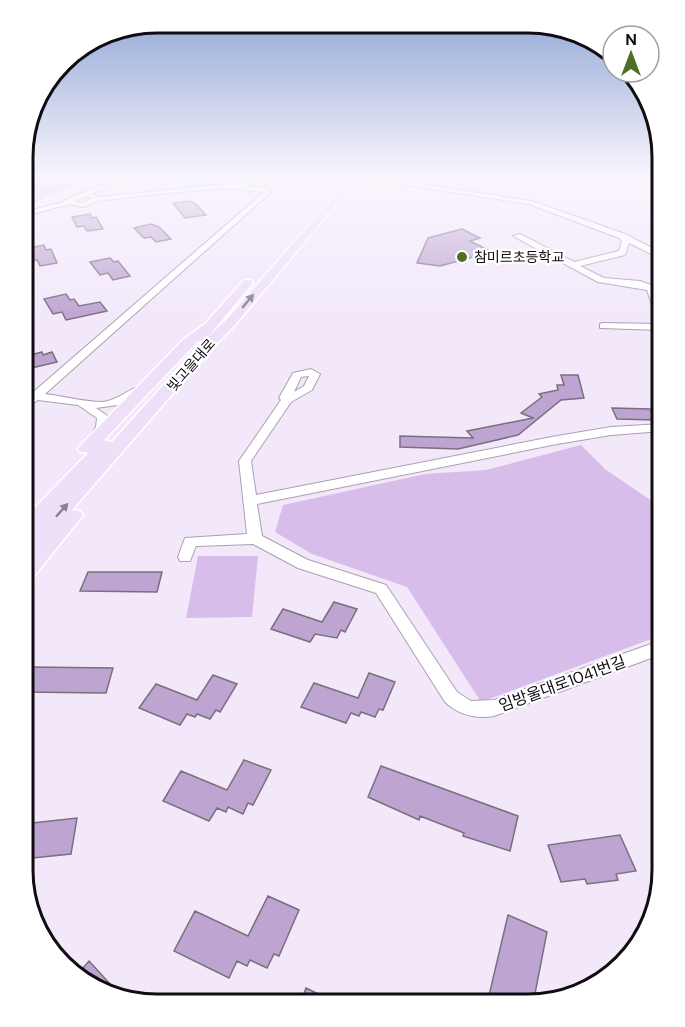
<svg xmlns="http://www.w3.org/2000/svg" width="685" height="1027" font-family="'DM Sans','Noto Sans KR',sans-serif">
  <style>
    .green { fill: #d8bdea }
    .building { fill: #bea4d1; stroke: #796f7f; stroke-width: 1.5 }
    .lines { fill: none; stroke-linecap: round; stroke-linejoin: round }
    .minor-tunnel { stroke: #d0c7d7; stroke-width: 8; stroke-dasharray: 8 4; stroke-linecap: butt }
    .minor-casing { stroke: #aaa0b1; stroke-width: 2 }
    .major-casing { stroke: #fff; stroke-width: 3 }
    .minor { fill: #fff; fill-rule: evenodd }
    .major { fill: #efe0fa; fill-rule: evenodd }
    .oneway { fill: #8b8192 }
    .poi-dot { fill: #4c6e26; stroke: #fff; stroke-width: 2 }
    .labels { text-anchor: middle; stroke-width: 4.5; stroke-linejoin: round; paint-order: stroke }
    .far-poi-label { font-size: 14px; fill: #100c12; stroke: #fff; text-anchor: start }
    .far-street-label { font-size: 14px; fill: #100c12; stroke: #fff }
    .street-label { font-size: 16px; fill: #100c12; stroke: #fff }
    .rim { fill: none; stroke: #100c12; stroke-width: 3 }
  </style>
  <rect width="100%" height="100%" fill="#f2e8fa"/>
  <path class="green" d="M24,176H46L75,185L24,207Z
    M581,445L605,469L662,508V635L481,702L407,587L312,554L275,532L283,505L425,474L486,470Z
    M198,556H258L252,617L186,618Z"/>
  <path class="building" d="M190,201L196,204L206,215L185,218L173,203Z
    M90,214L92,218L96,217L103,229L87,231L84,226L77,227L72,217Z
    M151,224L159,227L171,239L156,242L151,237L144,238L134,228Z
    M462,229L480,238L470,241L492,252L440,266L417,263L428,238Z
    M44,245L46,250L51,249L57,263L40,266L37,260L29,261L24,249Z
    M110,258L114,262L118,261L130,276L113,280L108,273L100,275L90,262Z
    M66,294L70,300L74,299L79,306L100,302L107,311L66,320L62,312L53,314L44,299Z
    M42,352L43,355L52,352L57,362L23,370V357Z
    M561,375H578L584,398L561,400L518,435L458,449L400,447V436L473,438L467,431L533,418L521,413L542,397L539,394L558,390L557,385H564Z
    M612,408L650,409L655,420L617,419Z
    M88,572H162L157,592L80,591Z
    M334,602L357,609L345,632L341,630L337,638L315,634L310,642L271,629L283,609L322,622Z
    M29,667L113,668L106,693L23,692V681Z
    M369,673L395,682L383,710L379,709L375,717L361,712L359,716L351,713L346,723L301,707L314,683L358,698Z
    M213,675L237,684L220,712L216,710L210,719L197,714L195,717L187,714L180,725L139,708L156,684L197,700Z
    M244,760L271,770L253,805L248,803L243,814L228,807L226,812L217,808L209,821L163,801L181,771L227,790Z
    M381,766L518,816L510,851L463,836L464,833L420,816L419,820L368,797Z
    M77,818L71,854L23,859V824Z
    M620,835L636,871L616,874L618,880L587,884L585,879L561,882L548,845Z
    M268,896L299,910L279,956L274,954L267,968L250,960L247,966L237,961L229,978L174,951L195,911L248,936Z
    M508,915L547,932L533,1004H487Z
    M89,961L121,996L75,977Z
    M306,988L339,1004H300Z"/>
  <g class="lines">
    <path class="minor-tunnel" d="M361,176L371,177"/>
    <g class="minor-casing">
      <path id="minor" d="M121,176H128L92,194L99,197L301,176L244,186L264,187L271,192L45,394C63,396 84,402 102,402C119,401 133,384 147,386V390L125,404L96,408L109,417L108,427L100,440L96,441L90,437L96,427L97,418L78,405L38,400L23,410V401L264,192L228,188L147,195L98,201L83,207L71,204L24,216V212L64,202L65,200ZM84,197L93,198L82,203L74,201Z
        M369,176L532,201L625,234L662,253V258H659L629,243L625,255L580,266L604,278L640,281L654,286L662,307V322L657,319L647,290L598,282L513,236L520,234L574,262L619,251L622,241L619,238L529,204L378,181Z
        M603,323L662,324V330L600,328V324Z
        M311,369L320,374L312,390L291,402L251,461L256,495L557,436L611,427L662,424V431L611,435L557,444L257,504L262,536L308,560L386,585L457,692L471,701L494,700L662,640V654L494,716C475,719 459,715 445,702L376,593L298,568L253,544L196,546L190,561H180L178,557L185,538L247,534L239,461L281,400L279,398L293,373ZM309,376L304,386L294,392L301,377Z"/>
    </g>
    <g class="major-casing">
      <path id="major" d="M352,176H360L234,326L213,347L72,510L80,511L83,515L80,519L30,581L23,583V563L26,559L23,560V541L27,536L23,537V520L88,453L80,452L78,449L80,446L184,339L205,324L244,280H252V284L208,337L226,320ZM198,341H203L112,442L104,440Z"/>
    </g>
    <use href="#minor" class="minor"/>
    <use href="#major" class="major"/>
  </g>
  <defs><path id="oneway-solid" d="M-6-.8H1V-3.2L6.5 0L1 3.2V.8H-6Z" transform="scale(1.5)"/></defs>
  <g class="oneway">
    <use href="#oneway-solid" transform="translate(248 301) rotate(-50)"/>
    <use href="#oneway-solid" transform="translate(62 510) rotate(-48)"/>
  </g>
  <linearGradient id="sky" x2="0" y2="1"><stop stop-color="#8ca3d4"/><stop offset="0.55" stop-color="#f9f5fd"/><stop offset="1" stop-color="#f9f5fd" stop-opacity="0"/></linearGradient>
  <rect width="685" height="319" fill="url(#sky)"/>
  <circle class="poi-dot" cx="462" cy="257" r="6"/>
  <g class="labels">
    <g class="far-poi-label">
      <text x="474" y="262">참미르초등학교</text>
    </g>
    <g class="far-street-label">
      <text transform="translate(191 365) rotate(-49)" y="5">빛고을대로</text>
    </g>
    <g class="street-label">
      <text transform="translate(562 683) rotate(-20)" y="6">임방울대로1041번길</text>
    </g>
  </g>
  <path d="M0 0H685V1027H0ZM157 33H528A124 124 0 0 1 652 157V870A124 124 0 0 1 528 994H157A124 124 0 0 1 33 870V157A124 124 0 0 1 157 33Z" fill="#fff" fill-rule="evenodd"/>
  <path class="rim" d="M157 33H528A124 124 0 0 1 652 157V870A124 124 0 0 1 528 994H157A124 124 0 0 1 33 870V157A124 124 0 0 1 157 33Z"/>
  <g transform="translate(631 54)"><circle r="28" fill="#ffffff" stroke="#9f9ea0" stroke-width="1.5"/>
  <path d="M0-4.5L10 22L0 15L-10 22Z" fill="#4c6e26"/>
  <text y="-9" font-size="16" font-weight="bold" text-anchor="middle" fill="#100c12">N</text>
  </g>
</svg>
